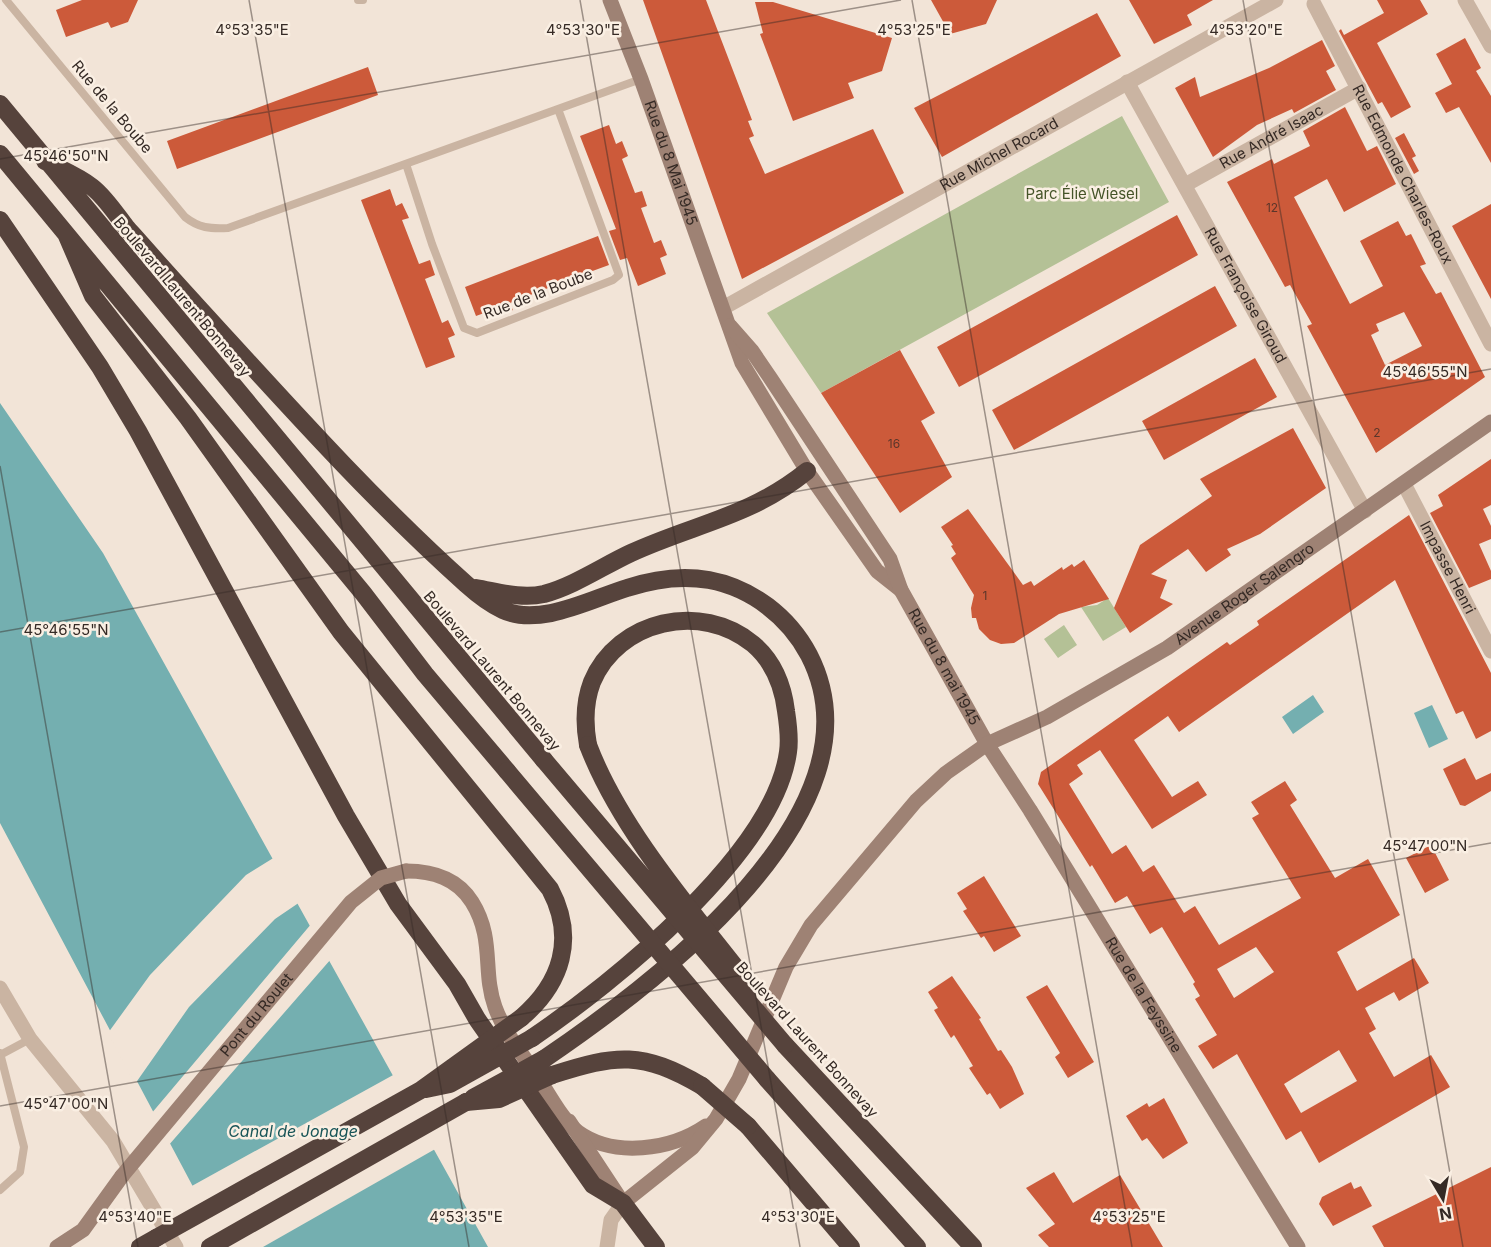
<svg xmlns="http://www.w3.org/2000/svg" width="1491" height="1247" font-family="Inter,sans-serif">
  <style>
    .green { fill: #b4c196 }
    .water { fill: #74afb0 }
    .pier { fill: #f2e4d7 }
    .building { fill: #cc5a3a; fill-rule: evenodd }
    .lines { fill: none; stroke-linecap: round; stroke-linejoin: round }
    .lane { stroke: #cab4a2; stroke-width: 8 }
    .street { stroke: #cab4a2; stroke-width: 15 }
    .secondary { stroke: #9e8274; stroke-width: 15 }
    .highway { stroke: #56433c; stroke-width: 18 }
    .secondary-bridge { stroke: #9e8274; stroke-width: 15 }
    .highway-bridge { stroke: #56433c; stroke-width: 18 }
    .ticks { fill: none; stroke: #352a25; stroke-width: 1.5; stroke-opacity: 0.45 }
    .labels { text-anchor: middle; stroke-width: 5; stroke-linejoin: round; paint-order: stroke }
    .number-label { font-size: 12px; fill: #5b362a }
    .street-label { font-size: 15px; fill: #352a25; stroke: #faefe3 }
    .park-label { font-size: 15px; fill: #455428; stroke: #faefe3 }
    .water-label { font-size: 16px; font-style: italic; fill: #195558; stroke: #faefe3 }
    .ticks-label { font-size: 15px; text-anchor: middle; fill: #352a25; stroke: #faefe3; stroke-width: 5; stroke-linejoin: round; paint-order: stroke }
  </style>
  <rect width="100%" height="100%" fill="#f2e4d7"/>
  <path class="green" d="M1122,116L1169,202L821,393L767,313Z
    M1108,598L1126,627L1103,641L1081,607L1097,605Z
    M1064,625L1077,645L1058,658L1044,639Z"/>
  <path class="water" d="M0,403L103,553L488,1247H225L0,823Z
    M1313,695L1324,712L1293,734L1282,717Z
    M1432,705L1448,739L1429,748L1414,713Z"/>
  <path class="pier" d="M275,857L300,902L275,919L189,1007L135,1084L108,1033L150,975L246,875Z
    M312,923L331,959L168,1146L151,1114Z
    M395,1074L437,1148L263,1247H222L190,1187Z"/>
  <path class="building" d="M82,0H138L128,22L111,28L108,22L66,37L56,10Z
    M643,0H706L752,120L748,121L754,136L749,138L765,174L873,129L904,193L742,279Z
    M931,0H997L986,24L950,34Z
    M1129,0H1213L1187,15L1192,25L1154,44Z
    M1377,0H1420L1428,14L1377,43L1411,107L1391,118L1382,102L1378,104L1339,31L1341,29L1344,35L1384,13Z
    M755,2H773L892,38L882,71L848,83L854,98L793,121L760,34L763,33Z
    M1097,13L1121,56L942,157L914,108Z
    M1465,38L1481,68L1476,71L1491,96V163L1459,107L1446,113L1435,93L1452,84L1436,54Z
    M1322,40L1335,66L1326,71L1336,90L1294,113L1292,109L1257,125L1213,157L1175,88L1195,77L1200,97L1269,68Z
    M368,67L378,95L177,169L167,141Z
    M1345,107L1367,151L1377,146L1396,184L1344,212L1327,179L1294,197L1350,304L1383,286L1360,241L1398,221L1406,236L1411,234L1426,264L1420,266L1436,294L1441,292L1485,377L1376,453L1307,326L1312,324L1290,285L1285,287L1227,182L1272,159L1274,164L1310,146L1303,131ZM1404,312L1422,346L1385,365L1371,335L1379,331L1376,324Z
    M609,125L616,144L622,141L628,156L622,159L635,193L642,191L647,206L641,208L654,243L661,240L667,255L660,258L666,274L638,286L627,258L620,260L609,231L616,229L580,136Z
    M1404,133L1416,156L1412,158L1419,171L1414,174L1395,138Z
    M390,189L396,206L402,203L409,218L402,220L419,264L430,260L435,275L425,279L442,323L448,320L455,335L448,338L455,357L426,368L361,200Z
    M1491,204V299L1452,226Z
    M1177,215L1198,255L959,387L937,347Z
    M598,236L609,265L576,277L579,284L563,290L561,283L510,303L513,310L498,315L495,309L476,316L465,287Z
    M1215,286L1237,326L1014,450L992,410Z
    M900,350L935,413L921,421L952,477L900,513L821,393Z
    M1255,358L1277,397L1164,460L1142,421Z
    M1293,428L1326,488L1260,534L1227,549L1231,555L1206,572L1188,549L1151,574L1167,580L1160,598L1173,604L1130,633L1114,608L1140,545L1212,496L1200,479Z
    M1491,459V505L1483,509L1491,526V539L1479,544L1491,571V579L1469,588L1430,513L1443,506L1438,495Z
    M968,509L1023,585L1031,581L1034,586L1062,567L1063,570L1072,564L1074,567L1084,560L1109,599L1059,614L1014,643L1001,644L990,640L979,629L976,618H972L971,608L974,595L951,558L956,554L951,546L953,545L941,527Z
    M1409,515L1491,673V731L1476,739L1463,711L1456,714L1395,580L1179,732L1168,716L1134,740L1172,797L1198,781L1207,795L1152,829L1100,750L1077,765L1083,774L1069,784L1112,854L1126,845L1143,872L1154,865L1184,913L1195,906L1219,945L1301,898L1252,818L1259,814L1251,802L1285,781L1297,800L1290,805L1335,878L1368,859L1400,915L1337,952L1357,991L1414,958L1429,983L1399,1001L1394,992L1365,1008L1376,1029L1369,1033L1394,1077L1431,1055L1450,1087L1319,1163L1301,1131L1286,1140L1237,1054L1213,1069L1198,1046L1217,1035L1195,999L1200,996L1193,984L1195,982L1162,927L1150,934L1127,896L1115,903L1092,865L1090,867L1038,784L1041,772L1227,642L1230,645L1259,625L1257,621ZM1256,947L1274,972L1234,998L1217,969ZM1339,1050L1357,1081L1301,1113L1284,1084Z
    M1465,758L1476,780L1491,773V791L1465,806L1460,805L1443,769Z
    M1431,845L1449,880L1425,893L1406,858Z
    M984,876L1021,936L994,952L984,936L981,938L963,911L967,909L957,893Z
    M952,976L981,1018L979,1019L998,1051L1001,1050L1012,1067L1024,1094L1000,1109L990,1093L987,1095L969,1068L973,1066L954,1035L951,1038L934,1010L938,1008L928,992Z
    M1047,985L1094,1062L1068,1078L1055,1057L1060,1053L1026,997Z
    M1164,1098L1188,1143L1163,1159L1147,1138L1142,1141L1126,1116L1147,1103L1149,1107Z
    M1491,1167V1247H1384L1372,1226Z
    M1054,1172L1073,1203L1120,1175L1163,1247H1049L1038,1235L1055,1224L1026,1188Z
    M1351,1182L1354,1189L1361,1186L1372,1206L1333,1226L1319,1204L1322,1197Z"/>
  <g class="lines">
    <path class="lane" d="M6,0L185,217C199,228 210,229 228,228L641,79
      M358,0H363
      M406,164L432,244L464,328L477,333L613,280L619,275L558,109
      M0,1053L24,1147L20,1172L0,1190
      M2,1054L30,1039"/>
    <g class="street">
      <path d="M1465,0L1491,46"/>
      <path id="s1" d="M1314,4L1491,344"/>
      <path id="s2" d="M1127,82L1365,511"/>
      <path id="s3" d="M1185,185L1359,88"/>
      <path id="s4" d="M723,308L1276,0"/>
      <path id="s5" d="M1404,484L1491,651"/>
      <path d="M0,988L30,1039L113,1141L176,1247"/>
      <path d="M607,1247L611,1220L623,1203"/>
    </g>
    <g class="secondary">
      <path id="s6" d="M610,0L641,79L742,363L807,471L877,571L901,590"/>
      <path id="s7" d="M730,326L752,351L771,379L890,559L901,590L987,744L1030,810L1298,1247"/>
      <path d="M406,871C433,871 457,878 472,902C495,939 482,971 495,1007C504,1032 521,1052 535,1073C546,1089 563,1122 578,1132C614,1158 671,1150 706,1126"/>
      <path id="s8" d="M569,1121L623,1203L692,1148L716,1119L739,1079L786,967L811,925L916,801L946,773L987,744L1047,717L1167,648L1491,422"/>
      <path d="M57,1247L83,1230L122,1176"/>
    </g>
    <path class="highway" d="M0,104L544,760
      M0,154L363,593L425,674L507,771
      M45,161C60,169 78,176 92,187C105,197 116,214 126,227C150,254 173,280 197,306C284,401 370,498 466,584C476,593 490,604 503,610C540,627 591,599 627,588C654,579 681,575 709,580C752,588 789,617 809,655C889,810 653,985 544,1059
      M0,220L100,367L138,431L346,816L398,904L457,984L477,1019L593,1185L623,1203L656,1247
      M67,236L93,296L188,418L341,632L550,889C576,938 562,983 521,1018
      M476,588C499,592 521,599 544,594C574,586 603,566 631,553C694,524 750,517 807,471
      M532,1038C613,983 774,854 788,752C790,739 788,724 786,711C783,686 773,661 753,644C701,601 618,620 592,682C584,703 584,723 588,745
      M785,1045L973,1247
      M552,1075C617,1054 642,1051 702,1086
      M767,1079L917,1247
      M748,1126L851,1247
      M140,1247L156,1238
      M210,1247L466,1102"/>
    <path class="secondary-bridge" id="s9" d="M122,1176L351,902L381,878L406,871"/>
    <path class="highway-bridge" d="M588,745C619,827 689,908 743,977L748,1001
      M544,760L785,1045
      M507,771L767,1079
      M702,1086L748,1126
      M426,1089L450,1084L532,1038
      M473,1098L544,1059
      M466,1102L499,1099L552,1075
      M156,1238L421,1090L521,1018"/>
  </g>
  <path class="ticks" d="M249,0L469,1247M580,0L800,1247M912,0L1132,1247M1243,0L1463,1247M0,159L901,0M0,466L138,1247M0,632L1491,369M0,1106L1491,843"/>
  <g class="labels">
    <g class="number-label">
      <text x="1272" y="212">12</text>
      <text x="1377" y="437">2</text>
      <text x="894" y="448">16</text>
      <text x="985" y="600">1</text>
    </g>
    <g class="street-label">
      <text transform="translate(112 107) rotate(50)" y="5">Rue de la Boube</text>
      <text dy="5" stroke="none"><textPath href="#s3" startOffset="99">Rue André Isaac</textPath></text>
      <text dy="5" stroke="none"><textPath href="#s4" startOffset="316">Rue Michel Rocard</textPath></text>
      <text dy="5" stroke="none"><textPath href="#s6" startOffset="174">Rue du 8 Mai 1945</textPath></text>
      <text dy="5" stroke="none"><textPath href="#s1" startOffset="192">Rue Edmonde Charles-Roux</textPath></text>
      <text transform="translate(538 294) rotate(-21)" y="5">Rue de la Boube</text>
      <text dy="5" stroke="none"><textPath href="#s2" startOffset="244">Rue Françoise Giroud</textPath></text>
      <text transform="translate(182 297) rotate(50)" y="5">Boulevard Laurent Bonnevay</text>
      <text dy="5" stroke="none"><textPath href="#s5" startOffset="94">Impasse Henri</textPath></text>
      <text dy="5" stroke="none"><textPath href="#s8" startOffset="993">Avenue Roger Salengro</textPath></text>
      <text dy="5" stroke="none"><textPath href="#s7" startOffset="404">Rue du 8 mai 1945</textPath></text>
      <text transform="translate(492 671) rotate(50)" y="5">Boulevard Laurent Bonnevay</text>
      <text dy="5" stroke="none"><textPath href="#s7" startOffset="788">Rue de la Feyssine</textPath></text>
      <text dy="5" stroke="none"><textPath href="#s9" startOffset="210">Pont du Roulet</textPath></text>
      <text transform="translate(807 1040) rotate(48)" y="5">Boulevard Laurent Bonnevay</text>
    </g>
    <g class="park-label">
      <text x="1082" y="199">Parc Élie Wiesel</text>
    </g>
    <g class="water-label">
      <text x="293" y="1137">Canal de Jonage</text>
    </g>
  </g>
  <g class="ticks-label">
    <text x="252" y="35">4°53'35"E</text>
    <text x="583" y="35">4°53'30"E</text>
    <text x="914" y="35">4°53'25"E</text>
    <text x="1246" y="35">4°53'20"E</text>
    <text x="66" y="161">45°46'50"N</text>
    <text x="1425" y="377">45°46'55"N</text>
    <text x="66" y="635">45°46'55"N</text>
    <text x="1425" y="851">45°47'00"N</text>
    <text x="66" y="1109">45°47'00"N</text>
    <text x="135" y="1222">4°53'40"E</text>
    <text x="466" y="1222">4°53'35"E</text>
    <text x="798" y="1222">4°53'30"E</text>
    <text x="1129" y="1222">4°53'25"E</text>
  </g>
  <g transform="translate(1443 1199) rotate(170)" stroke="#faefe3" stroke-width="4.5" paint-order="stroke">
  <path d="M0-4.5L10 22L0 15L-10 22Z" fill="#352a25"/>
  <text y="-9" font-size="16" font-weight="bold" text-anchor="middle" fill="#352a25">N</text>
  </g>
</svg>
